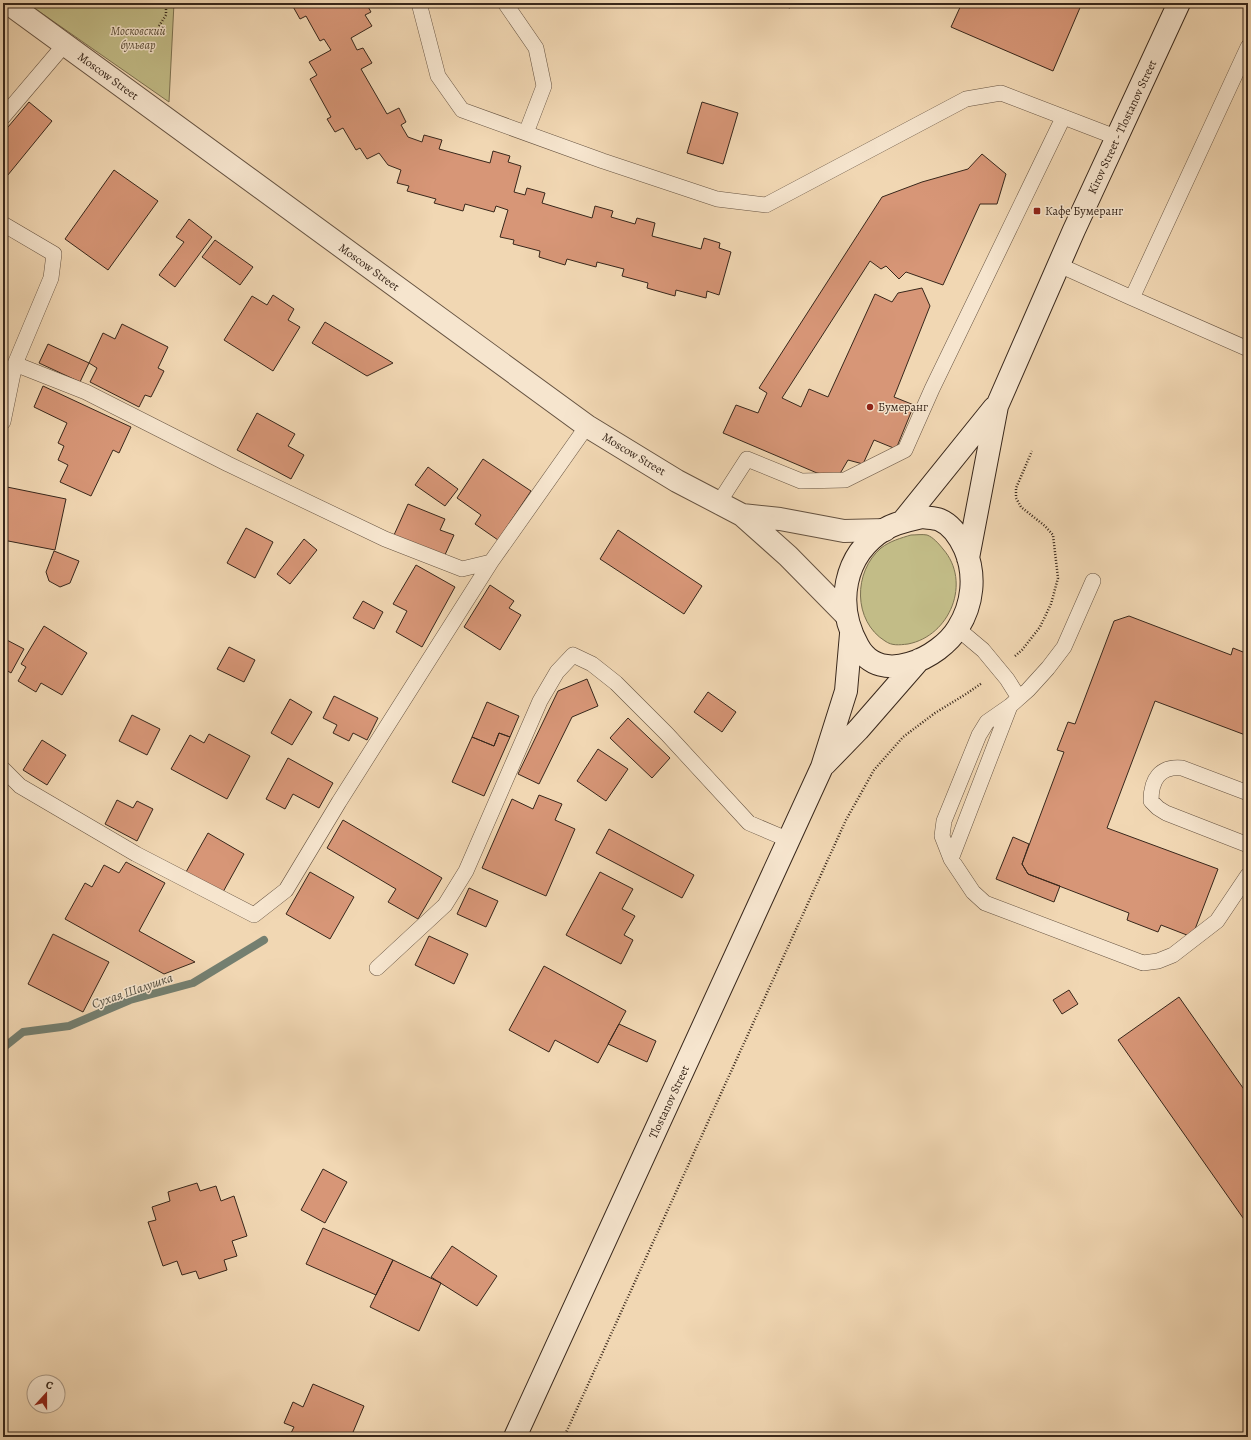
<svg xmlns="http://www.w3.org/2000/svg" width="1251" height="1440" font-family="Alegreya,serif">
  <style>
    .green { fill: #c2bc87; stroke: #7d7251 }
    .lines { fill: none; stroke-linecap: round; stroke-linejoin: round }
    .stream { stroke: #747f70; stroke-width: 8 }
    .building { fill: #d79677; stroke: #38271b }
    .service-casing { stroke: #665341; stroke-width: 16 }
    .minor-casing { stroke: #665341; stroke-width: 24 }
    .secondary-casing { stroke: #38271b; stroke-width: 24 }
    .path { stroke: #38271b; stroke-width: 2.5; stroke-dasharray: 1 2; stroke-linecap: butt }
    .service { stroke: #f6e5ce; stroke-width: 15 }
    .minor { stroke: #f6e5ce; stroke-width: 22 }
    .secondary { stroke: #f6e5ce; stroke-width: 22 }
    .poi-dot { fill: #8f2418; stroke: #f6e5ce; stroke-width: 1.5 }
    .labels { text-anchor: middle; stroke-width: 3; stroke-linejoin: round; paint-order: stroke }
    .park-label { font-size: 12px; font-style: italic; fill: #5a4c36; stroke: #f6e5ce }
    .street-label { font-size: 12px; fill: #38271b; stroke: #f6e5ce }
    .poi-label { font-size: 12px; fill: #38271b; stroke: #f6e5ce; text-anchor: start }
    .water-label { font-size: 13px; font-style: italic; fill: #514c3e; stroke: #f6e5ce }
  </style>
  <rect width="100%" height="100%" fill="#f1d7b3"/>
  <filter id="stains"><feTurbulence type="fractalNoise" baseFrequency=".005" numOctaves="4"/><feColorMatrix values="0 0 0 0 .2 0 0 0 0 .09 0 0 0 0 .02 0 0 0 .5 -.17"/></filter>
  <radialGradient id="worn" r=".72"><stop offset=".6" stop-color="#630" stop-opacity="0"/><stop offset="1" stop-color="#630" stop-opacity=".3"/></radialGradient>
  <path class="green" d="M27,3H174L169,102Z
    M911,535C916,535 922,534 927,535C933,537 939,544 943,549C972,582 950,636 908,644C899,645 892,646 885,641C853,621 853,572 881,548C890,541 901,538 911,535Z"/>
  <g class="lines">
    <path class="stream" d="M3,1048L23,1032L69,1026L130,1000L193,983L264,940"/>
  </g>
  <path class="building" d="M291,3H366L371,12L365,15L372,26L351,38L357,50L363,48L372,63L361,69L387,114L399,108L406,122L401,125L408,137L422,142L424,135L442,140L439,149L490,163L493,151L510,156L508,162L521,166L514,192L525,195L527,188L545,193L542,203L592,218L595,206L613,211L611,217L635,224L637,218L655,223L652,236L701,249L704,238L720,243L719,248L731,252L719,295L707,291L706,298L676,290L675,296L647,288L648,283L622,276L624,269L597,262L596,267L567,259L565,265L539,257L540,251L513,244L514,240L500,237L508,210L496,206L494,212L465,204L463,211L434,203L436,199L407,191L409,186L397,183L401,170L388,165L379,153L367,159L360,148L356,150L343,128L335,132L327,119L331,117L310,79L317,75L309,62L331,50L324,39L320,41L306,16L300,19Z
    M772,3H791L790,8Z
    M962,3H1082L1053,71L951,27Z
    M29,102L52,121L3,181V133Z
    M702,102L738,113L723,164L687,153Z
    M982,154L1006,174L997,204H980L943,285L906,272L899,279L886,266L881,269L870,261L782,398L801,407L809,389L828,397L875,294L892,302L898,293L922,288L930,306L894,397L914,405L896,449L874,440L863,464L848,460L838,477L817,473L723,433L736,405L758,413L767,393L759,388L882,197L922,182L968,169Z
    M114,170L158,201L108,270L65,239Z
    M189,219L212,237L175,287L159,275L184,242L176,237Z
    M215,240L253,267L240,285L202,257Z
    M273,295L294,309L288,320L300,327L273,371L224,340L252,296L267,305Z
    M325,322L393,363L367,376L312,343Z
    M122,324L168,347L158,368L164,371L151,397L145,395L139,407L90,382L97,368L89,363L103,333L115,339Z
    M48,344L89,363L80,382L39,363Z
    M43,386L131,427L119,453L113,450L91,496L60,482L68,465L58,460L64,446L58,443L67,423L34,407Z
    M257,413L295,434L288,446L304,455L291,479L237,450Z
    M483,459L531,491L498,540L475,524L481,515L457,498Z
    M428,467L458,489L445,506L415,485Z
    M7,487L66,499L55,550L3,540V508Z
    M408,504L445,519L440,530L454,535L444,557L394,535Z
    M246,528L273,542L255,578L227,563Z
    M618,530L702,586L684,614L600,559Z
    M304,539L317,550L290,584L277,574Z
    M54,551L79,561L70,583L60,587L49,581L46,572Z
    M416,565L455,587L422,647L396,632L407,611L393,604Z
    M490,585L514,601L509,608L521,615L500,650L464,627Z
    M363,601L383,612L374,629L353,618Z
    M1129,616L1231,655L1233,648L1248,654V736L1155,701L1107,828L1218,869L1192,937L1161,925L1158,932L1127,920L1129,913L1028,874L1022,864L1064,752L1057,750L1068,722L1075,724L1114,621Z
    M44,626L87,653L62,695L41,683L36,692L18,681L26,667L21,664Z
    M3,638L24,649L11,673L3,668Z
    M229,647L255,660L244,682L217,669Z
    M587,679L598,706L572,717L539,784L518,774L558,691Z
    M708,692L736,712L722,732L694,712Z
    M334,696L378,718L367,740L353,733L349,741L333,733L337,725L323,718Z
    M290,699L312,712L292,745L271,733Z
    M487,702L519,716L510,737L499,733L494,746L472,737Z
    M132,715L160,729L147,755L119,741Z
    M628,718L670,758L652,778L610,738Z
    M499,733L510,737L484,796L452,782L472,737L494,746Z
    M209,734L250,756L227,799L171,769L190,735L204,743Z
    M42,740L66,755L47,785L23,770Z
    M598,749L628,769L606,801L577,781Z
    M288,758L333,783L319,808L293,794L285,809L266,799Z
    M539,795L562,804L555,820L575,829L546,896L482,868L512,799L533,809Z
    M117,800L133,808L137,801L153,809L137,841L105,824Z
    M343,820L442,878L418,919L388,902L396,889L327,848Z
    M609,829L694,875L682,898L596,853Z
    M208,833L244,854L223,892L186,872Z
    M1013,837L1029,844L1022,864L1028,874L1060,886L1054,902L996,879Z
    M126,862L165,883L139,931L195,962L164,974L65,919L85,883L92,887L104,865L119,873Z
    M310,872L354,897L330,939L286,914Z
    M600,872L633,889L622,909L635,916L624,935L633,940L621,964L566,935Z
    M469,888L498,901L486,927L457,914Z
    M53,934L109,962L83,1012L28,984Z
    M429,936L468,954L454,984L415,965Z
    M544,966L626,1011L598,1063L555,1040L549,1052L509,1030Z
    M1069,990L1078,1004L1062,1014L1053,1000Z
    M1179,997L1248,1095V1225L1118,1040Z
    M619,1024L656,1041L647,1062L608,1044Z
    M323,1169L347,1182L325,1223L301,1210Z
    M197,1183L200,1191L216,1186L221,1201L234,1196L247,1236L232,1241L237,1256L224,1260L227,1270L199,1279L196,1271L182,1275L177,1261L163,1266L148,1222L156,1220L152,1207L170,1201L168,1192Z
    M323,1228L393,1260L376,1295L306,1264Z
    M452,1246L497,1276L477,1306L431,1277Z
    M393,1260L441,1283L419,1331L370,1307Z
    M313,1384L364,1406L351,1437H289L294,1427L284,1423L293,1402L303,1407Z"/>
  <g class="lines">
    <g class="service-casing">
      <path id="service" d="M419,3L438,76L462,110L603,161L717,199L766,205L966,99L1001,93L1118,138
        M505,3L536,48L544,86L526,133
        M3,117L65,44
        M3,224L54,254L51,278L15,364L3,422
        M1059,265L1132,298L1248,47
        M1132,298L1248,349
        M15,364L86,392L228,464L385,539L462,569L491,562
        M718,504L747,459L801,481L845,480L905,450L932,389L1063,118
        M1093,581L1064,647L1048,668L1028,690L1010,706L987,722L979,735L944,821L942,836L951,859L973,892L985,903L1143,963L1158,961L1173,955L1217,921L1248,875
        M958,629L983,650L1007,679L1019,698
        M3,769L20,786L136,854L254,915L286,890L339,802L491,562L587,426
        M1248,793L1182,768C1160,766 1151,779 1151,801L1158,808L1166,813L1248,845
        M951,859L1010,706
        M377,968L445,905L466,871L540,701L557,672L573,655L592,664L616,683L667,734L749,823L789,840"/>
    </g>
    <g class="minor-casing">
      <path id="minor" d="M8,3L587,426L677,481L742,515L788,556L846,615
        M742,515L780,519L844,531L885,530"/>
    </g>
    <g class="secondary-casing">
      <path id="secondary" d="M922,517C928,518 935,518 940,520C952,525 960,538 965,549C976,575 973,604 958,628C940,658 880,687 858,646C835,605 843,555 885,529C897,522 909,520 922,517Z
        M903,521L994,408
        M968,558L997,406L1074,230L1179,3
        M825,764L858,730L919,660
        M515,1437L822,767L846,691L851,634"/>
    </g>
    <path class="path" d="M159,26L166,15V3
      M1015,656L1022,650L1040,627L1051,604L1058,578L1053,535L1045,526L1021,507L1016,498V488L1032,451
      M564,1437L846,820L874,770L903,737L935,713L966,694L982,683"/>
    <use href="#service" class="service"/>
    <use href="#minor" class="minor"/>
    <use href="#secondary" class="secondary"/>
  </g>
  <g class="poi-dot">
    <rect x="1033" y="207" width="8" height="8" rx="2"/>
    <circle cx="870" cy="407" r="4"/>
  </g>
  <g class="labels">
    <g class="park-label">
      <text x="138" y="35">Московский<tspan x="138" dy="14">бульвар</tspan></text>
    </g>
    <g class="street-label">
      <text transform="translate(108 76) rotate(36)" y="4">Moscow Street</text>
      <text transform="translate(1122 127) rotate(-65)" y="4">Kirov Street - Tlostanov Street</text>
      <text transform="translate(369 267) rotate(36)" y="4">Moscow Street</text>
      <text transform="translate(634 454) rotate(31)" y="4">Moscow Street</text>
      <text transform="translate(669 1102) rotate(-65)" y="4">Tlostanov Street</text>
    </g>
    <g class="poi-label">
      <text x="1045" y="215">Кафе Бумеранг</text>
      <text x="878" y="411">Бумеранг</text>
    </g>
    <g class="water-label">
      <text transform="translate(132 990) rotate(-19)" y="5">Сухая Шалушка</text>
    </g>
  </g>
  <rect width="1251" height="1440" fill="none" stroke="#f1d7b3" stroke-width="16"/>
  <rect x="4" y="4" width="1243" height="1432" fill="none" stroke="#38271b" stroke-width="2"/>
  <rect x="8" y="8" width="1235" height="1424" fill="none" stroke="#38271b"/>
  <g transform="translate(46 1394) rotate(21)"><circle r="19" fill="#f6e5ce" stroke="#aa9986"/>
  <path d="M0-3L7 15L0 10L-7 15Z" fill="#8f2418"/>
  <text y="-6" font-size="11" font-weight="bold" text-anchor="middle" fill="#38271b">С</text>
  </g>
  <rect width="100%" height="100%" filter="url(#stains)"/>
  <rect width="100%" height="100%" fill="url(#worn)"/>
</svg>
